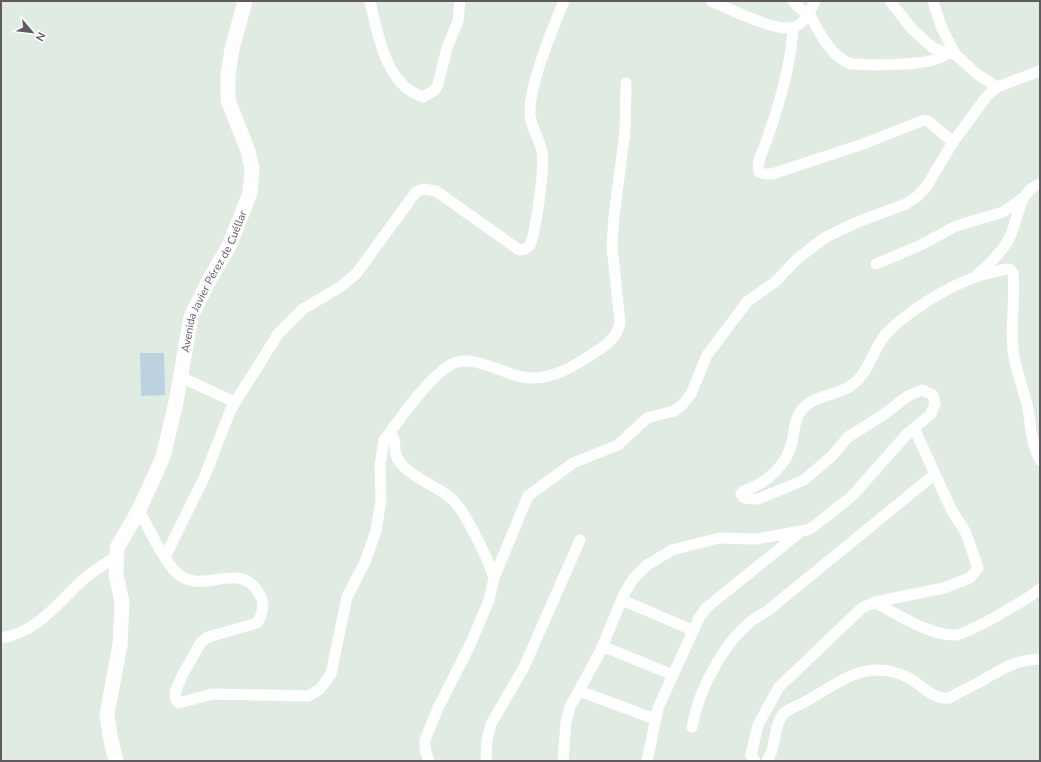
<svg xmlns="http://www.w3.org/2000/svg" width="1041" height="762" font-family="'Nunito Sans',sans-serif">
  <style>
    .green { fill: #bdd2e1 }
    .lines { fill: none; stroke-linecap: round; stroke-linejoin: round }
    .street { stroke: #fff; stroke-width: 11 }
    .secondary { stroke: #fff; stroke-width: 15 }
    .labels { text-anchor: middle; stroke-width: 3.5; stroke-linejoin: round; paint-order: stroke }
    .street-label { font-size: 11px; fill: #605960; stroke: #fff }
  </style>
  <rect width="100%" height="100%" fill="#e0ebe2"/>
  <path class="green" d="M140,353H164L165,395L141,396Z"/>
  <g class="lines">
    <path class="street" d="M370,1C378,34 385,85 423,97L435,90L438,84L447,48L458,21L460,1
      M711,1C728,8 777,33 794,27C804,24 811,10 815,1
      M793,1L802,10L809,13C820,33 830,56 851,64C870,65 937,67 947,53
      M890,1L912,29L924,40L935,49L956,55L977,74L997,87
      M933,1L942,29L956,55
      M793,28C791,66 779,106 766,142C763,151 756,162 759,172L764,174H772L863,144L924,120L928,121L953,142
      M876,264L921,245L956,226L1003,212L1023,198
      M977,275C989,264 999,255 1008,241C1019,221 1017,192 1040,184
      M181,377L228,399
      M387,436C403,415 430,376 452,364C475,352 510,380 535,378C556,377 574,366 591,355C605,346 616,340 620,323L612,246L614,216L625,132L626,83
      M139,510C148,527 165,564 179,575C207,595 241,557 261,597C265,604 262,616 257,623L208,637L201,642L183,674L175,692L176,700L179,703L212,694L308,696L320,689L331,674L347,597L365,562L376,531L381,500L380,465L384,440L388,435L393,437C396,443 394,449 396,455C404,476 439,486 453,500C466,513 489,561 494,578
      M165,557L204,478L231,409L278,334L303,309L340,287L356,274L416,192L423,189L436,191L519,250L525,249L530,245C536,230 545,168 542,152C540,139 531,128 530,115C528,87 553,27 564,1
      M622,600L692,630
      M875,602C895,614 930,635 954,635C968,635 1027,599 1040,589
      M1,638C41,631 57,602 85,578C95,570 106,563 116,557
      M602,646L673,675
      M579,691L655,719
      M692,727C699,687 729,630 766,612L935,474
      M429,761L425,749V740L438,708L471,643L489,600L494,578L528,496L573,463L618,445L647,418L674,411L681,406L691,394L707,355L747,302L775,282L797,259L826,237L855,223L906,204L916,197L926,187L953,142L987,96L997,87L1040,71
      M486,761L487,740L491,724L524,667L580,540
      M563,761L566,722L570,707L600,652L624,594L633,579L647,565L672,550L719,538L756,539L807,530L813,527L852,496L908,433L931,414L935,404L933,395L922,390L908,396L883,415L848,437L832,456L804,480L758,499L744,498L741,494L743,491C766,484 787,465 792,442C795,429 794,418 803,408C815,395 837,396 852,385C869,373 872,351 885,335C905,313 948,286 976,277C986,273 996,272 1005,269H1009L1013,273C1016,298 1010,324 1013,350C1015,370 1024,389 1028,409C1031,426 1031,444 1040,460
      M647,761L658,708L699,618L706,608L799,533
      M755,761L751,755L758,725L779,687L862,608L875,602L944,588L970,578L978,568L966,533L951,509L914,428
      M767,761C777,747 772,729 783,714C791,707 801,705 810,699C844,679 869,658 909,678C922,685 933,700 949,698C961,691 973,686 985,679C1006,667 1015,660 1040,659"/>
    <path class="secondary" id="s1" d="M116,761L110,736L107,714L120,645L122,602L116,575L117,548L139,510L163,457L176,402L191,317L207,284L230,244L250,193L252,168L248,151L228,100V75L232,49L245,1"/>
  </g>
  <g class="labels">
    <g class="street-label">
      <text dy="4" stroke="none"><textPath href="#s1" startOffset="502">Avenida Javier Pérez de Cuéllar</textPath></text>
    </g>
  </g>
  <rect width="1041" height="762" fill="none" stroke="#605960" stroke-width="4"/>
  <g transform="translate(32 32) rotate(118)" stroke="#ffffff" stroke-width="3" paint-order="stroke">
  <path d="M0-3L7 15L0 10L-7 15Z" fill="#605960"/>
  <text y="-6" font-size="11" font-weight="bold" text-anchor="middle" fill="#605960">N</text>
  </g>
</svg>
